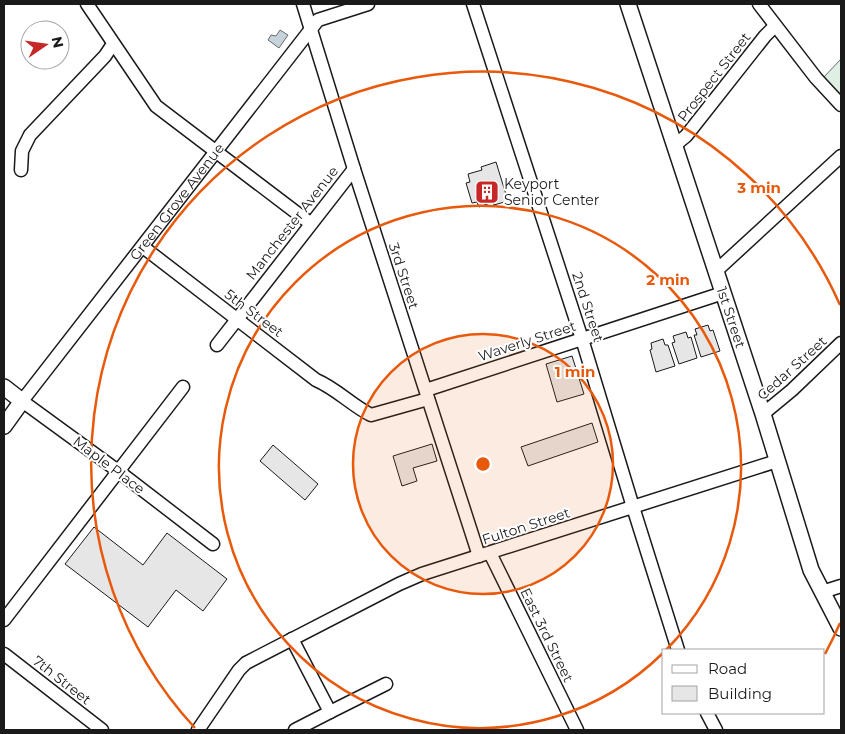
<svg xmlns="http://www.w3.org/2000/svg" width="845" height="734" font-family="Montserrat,sans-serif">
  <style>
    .green { fill: #e0efe3; stroke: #6a6a6a }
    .water { fill: #c6d2dc; stroke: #6a6a6a }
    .building { fill: #e6e6e6; stroke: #1a1a1a }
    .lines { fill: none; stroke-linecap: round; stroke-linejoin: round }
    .minor-casing { stroke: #1a1a1a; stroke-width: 15 }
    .major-casing { stroke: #1a1a1a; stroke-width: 18 }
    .minor { stroke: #fff; stroke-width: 12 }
    .major { stroke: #fff; stroke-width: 15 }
    .ring { fill: none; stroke: #e8590c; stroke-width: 2.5 }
    .labels { text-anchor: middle; stroke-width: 4; stroke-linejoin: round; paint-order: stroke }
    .street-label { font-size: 14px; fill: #1a1a1a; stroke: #fff }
    .poi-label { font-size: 14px; fill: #1a1a1a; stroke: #fff; text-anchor: start }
    .centre { fill: #e8590c; stroke: #fff; stroke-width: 2.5 }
    .ring-label { font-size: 15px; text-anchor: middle; font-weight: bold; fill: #e8590c; stroke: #fff; stroke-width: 4; stroke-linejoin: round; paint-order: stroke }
  </style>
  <rect width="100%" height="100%" fill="#fff"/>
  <path class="green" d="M841,59V97L823,78Z"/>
  <path class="water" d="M280,30L288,35L279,48L268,40L271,35L276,36Z"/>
  <path class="building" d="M496,162L508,201L494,205L493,202L479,207L477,202L472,203L466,183L470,182L468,174L482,170L481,167Z
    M708,325L710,331L713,330L720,351L701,357L694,335H697L695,329Z
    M686,332L688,338L691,337L697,358L679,364L672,343L675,342L673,336Z
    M663,339L665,345H668L675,366L656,372L650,350L652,349L651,343Z
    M572,356L584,394L557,402L546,364Z
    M592,423L598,442L528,466L521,447Z
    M432,444L437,461L413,468L417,481L402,486L393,456Z
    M273,445L318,484L305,500L260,461Z
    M94,527L143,565L167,533L227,579L203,611L176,590L148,627L65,564Z"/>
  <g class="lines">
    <g class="minor-casing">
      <g id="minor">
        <path d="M87,4L156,106L310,223"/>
        <path d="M303,4L354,169L479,556"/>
        <path d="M473,4L582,339L633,507L678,650"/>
        <path d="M759,4L816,78L841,105"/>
        <path d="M675,145L686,136L765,36L775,26"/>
        <path d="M21,170L22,151L30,135L105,56L113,44"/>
        <path d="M143,247L316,380C337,389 351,405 371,415L428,399"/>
        <path d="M716,271L841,156"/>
        <path d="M217,345L354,169"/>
        <path d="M426,390L723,293"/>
        <path d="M763,414L792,390L841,343"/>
        <path id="s1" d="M213,544L118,471L22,401L318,20L368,4"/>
        <path d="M490,553L577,730"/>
        <path d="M822,592L841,586"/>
        <path d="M4,620L183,387"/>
        <path d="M292,639L330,712L386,684"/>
        <path d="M4,654L102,730"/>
        <path d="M707,713L716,730"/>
        <path d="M198,730L239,670L246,663L399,584L422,574L777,461"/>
        <path d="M295,730L330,712"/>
      </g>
    </g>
    <g class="major-casing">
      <g id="major">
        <path id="s2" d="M628,4L763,414L811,570L841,628"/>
        <path d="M4,387L22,401L4,426"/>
      </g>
    </g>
    <use href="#minor" class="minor"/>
    <use href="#major" class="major"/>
  </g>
  <circle cx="483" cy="464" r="130" fill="#e8590c" fill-opacity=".12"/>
  <g class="ring">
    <circle cx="483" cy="464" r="130"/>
    <path d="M663 653A261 261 0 1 1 666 650"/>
    <path d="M840 623A391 391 0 0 1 825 654M195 728A391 391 0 1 1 840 305"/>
  </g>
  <defs>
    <g id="building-square" transform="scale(1.25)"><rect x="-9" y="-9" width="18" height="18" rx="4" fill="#c62828" stroke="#fff"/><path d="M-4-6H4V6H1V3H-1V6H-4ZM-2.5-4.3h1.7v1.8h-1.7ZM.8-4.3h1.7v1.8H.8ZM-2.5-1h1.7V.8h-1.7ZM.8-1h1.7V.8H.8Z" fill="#fff"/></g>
  </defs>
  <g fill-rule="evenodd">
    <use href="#building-square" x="487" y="192"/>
  </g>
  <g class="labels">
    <g class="street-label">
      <text transform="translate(714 77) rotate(-52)" y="5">Prospect Street</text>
      <text dy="5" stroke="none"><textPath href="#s1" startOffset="491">Green Grove Avenue</textPath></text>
      <text transform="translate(292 223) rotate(-52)" y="5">Manchester Avenue</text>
      <text transform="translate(404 276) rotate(72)" y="5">3rd Street</text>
      <text transform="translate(588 307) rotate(72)" y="5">2nd Street</text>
      <text transform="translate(254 313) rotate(37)" y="5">5th Street</text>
      <text dy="5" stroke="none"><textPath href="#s2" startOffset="330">1st Street</textPath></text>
      <text transform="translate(527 341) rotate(-18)" y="5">Waverly Street</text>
      <text transform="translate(792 368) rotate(-42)" y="5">Cedar Street</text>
      <text transform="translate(109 465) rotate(37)" y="5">Maple Place</text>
      <text transform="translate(526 526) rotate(-18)" y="5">Fulton Street</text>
      <text transform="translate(547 635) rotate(64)" y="5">East 3rd Street</text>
      <text transform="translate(62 680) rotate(38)" y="5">7th Street</text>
    </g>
    <g class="poi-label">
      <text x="504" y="189">Keyport<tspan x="504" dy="16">Senior Center</tspan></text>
    </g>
  </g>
  <circle cx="483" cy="464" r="8" class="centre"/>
  <g class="ring-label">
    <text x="759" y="193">3 min</text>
    <text x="668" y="285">2 min</text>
    <text x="575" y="377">1 min</text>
  </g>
  <rect width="845" height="734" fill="none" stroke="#1a1a1a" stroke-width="10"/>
  <rect x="662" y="649" width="162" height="65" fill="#ffffff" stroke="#a3a3a3"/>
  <rect x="672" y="665" width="25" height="8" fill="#ffffff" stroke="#a3a3a3"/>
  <text x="708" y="674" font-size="15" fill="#1a1a1a">Road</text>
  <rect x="672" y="686" width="25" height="15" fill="#e6e6e6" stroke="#a3a3a3"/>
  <text x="708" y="699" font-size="15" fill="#1a1a1a">Building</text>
  <g transform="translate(45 45) rotate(77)"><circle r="24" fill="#ffffff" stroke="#a3a3a3"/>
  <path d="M0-4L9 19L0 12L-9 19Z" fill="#c62828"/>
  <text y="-8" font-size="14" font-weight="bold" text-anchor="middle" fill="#1a1a1a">N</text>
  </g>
</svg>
